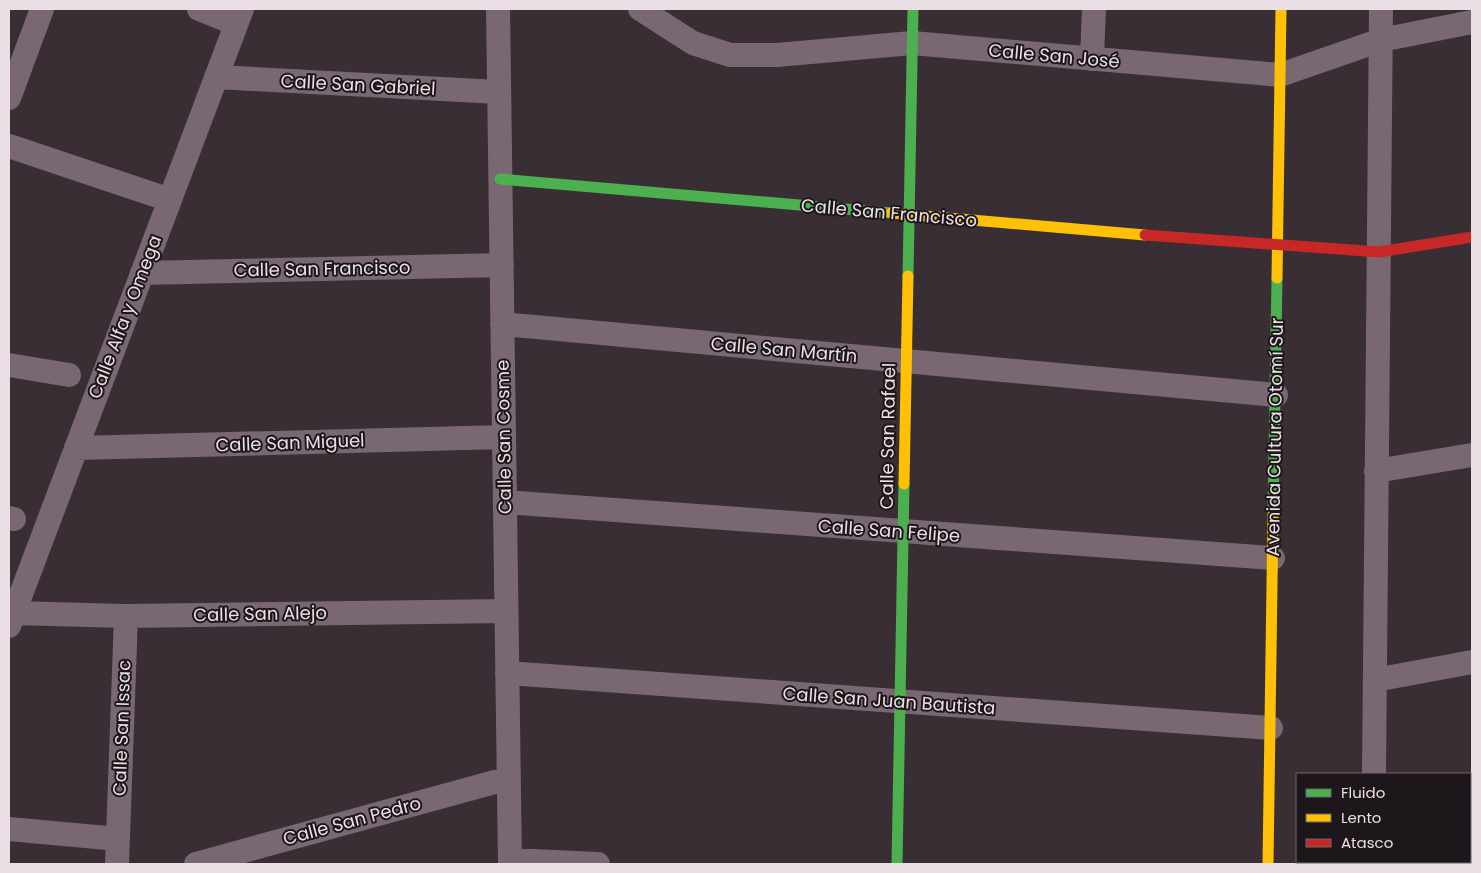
<svg xmlns="http://www.w3.org/2000/svg" width="1481" height="873" font-family="Poppins,sans-serif">
  <style>
    .lines { fill: none; stroke-linecap: round; stroke-linejoin: round }
    .street { stroke: #796772; stroke-width: 24 }
    .fast { stroke: #4caf50; stroke-width: 11 }
    .slow { stroke: #ffc107; stroke-width: 11 }
    .jam { stroke: #c62828; stroke-width: 11 }
    .labels { text-anchor: middle; stroke-width: 4; stroke-linejoin: round; paint-order: stroke }
    .street-label { font-size: 18px; fill: #ebdfe6; stroke: #1d161a }
  </style>
  <rect width="100%" height="100%" fill="#382e34"/>
  <g class="lines">
    <path class="street" d="M199,9L236,24
      M498,9L510,864
      M640,9L693,43L730,55H777L912,43L1280,75L1381,40L1472,22
      M1092,59L1094,9
      M216,77L499,92
      M9,98L42,9
      M9,146L170,200
      M142,273L502,265
      M502,324L1276,395
      M9,365L69,375
      M76,448L504,437
      M1376,471L1472,455
      M505,502L1273,558
      M9,518L14,519
      M13,613L126,616L506,611
      M9,626L242,9
      M507,673L1271,728
      M1375,680L1472,662
      M1374,774L1381,9
      M9,829L118,839
      M510,860L598,864
      M117,864L126,616
      M196,864L509,778
      M1373,864V862"/>
    <path class="fast" d="M500,179L891,213
      M908,276L913,9
      M1273,515L1277,278
      M897,864L904,484"/>
    <path class="slow" d="M891,213L1145,235
      M1277,278L1281,9
      M904,484L908,276
      M1268,864L1273,515"/>
    <path class="jam" d="M1145,235L1379,252L1472,237"/>
  </g>
  <g class="labels">
    <g class="street-label">
      <text transform="translate(1054 56) rotate(5)" y="6">Calle San José</text>
      <text transform="translate(358 85) rotate(3)" y="6">Calle San Gabriel</text>
      <text transform="translate(889 213) rotate(5)" y="6">Calle San Francisco</text>
      <text transform="translate(322 269) rotate(-1)" y="6">Calle San Francisco</text>
      <text transform="translate(125 317) rotate(-69)" y="6">Calle Alfa y Omega</text>
      <text transform="translate(784 350) rotate(5)" y="6">Calle San Martín</text>
      <text transform="translate(888 436) rotate(-89)" y="6">Calle San Rafael</text>
      <text transform="translate(504 437) rotate(-91)" y="6">Calle San Cosme</text>
      <text transform="translate(1275 437) rotate(-89)" y="6">Avenida Cultura Otomí Sur</text>
      <text transform="translate(290 443) rotate(-2)" y="6">Calle San Miguel</text>
      <text transform="translate(889 531) rotate(4)" y="6">Calle San Felipe</text>
      <text transform="translate(260 614) rotate(-1)" y="6">Calle San Alejo</text>
      <text transform="translate(889 701) rotate(4)" y="6">Calle San Juan Bautista</text>
      <text transform="translate(122 728) rotate(-88)" y="6">Calle San Issac</text>
      <text transform="translate(352 821) rotate(-15)" y="6">Calle San Pedro</text>
    </g>
  </g>
  <rect width="1481" height="873" fill="none" stroke="#ebdfe6" stroke-width="20"/>
  <rect x="1296" y="773" width="175" height="90" fill="#1d161a" stroke="#6f666c"/>
  <rect x="1306" y="789" width="25" height="8" fill="#4caf50" stroke="#6f666c"/>
  <text x="1341" y="798" font-size="15" fill="#ebdfe6">Fluido</text>
  <rect x="1306" y="814" width="25" height="8" fill="#ffc107" stroke="#6f666c"/>
  <text x="1341" y="823" font-size="15" fill="#ebdfe6">Lento</text>
  <rect x="1306" y="839" width="25" height="8" fill="#c62828" stroke="#6f666c"/>
  <text x="1341" y="848" font-size="15" fill="#ebdfe6">Atasco</text>
</svg>
